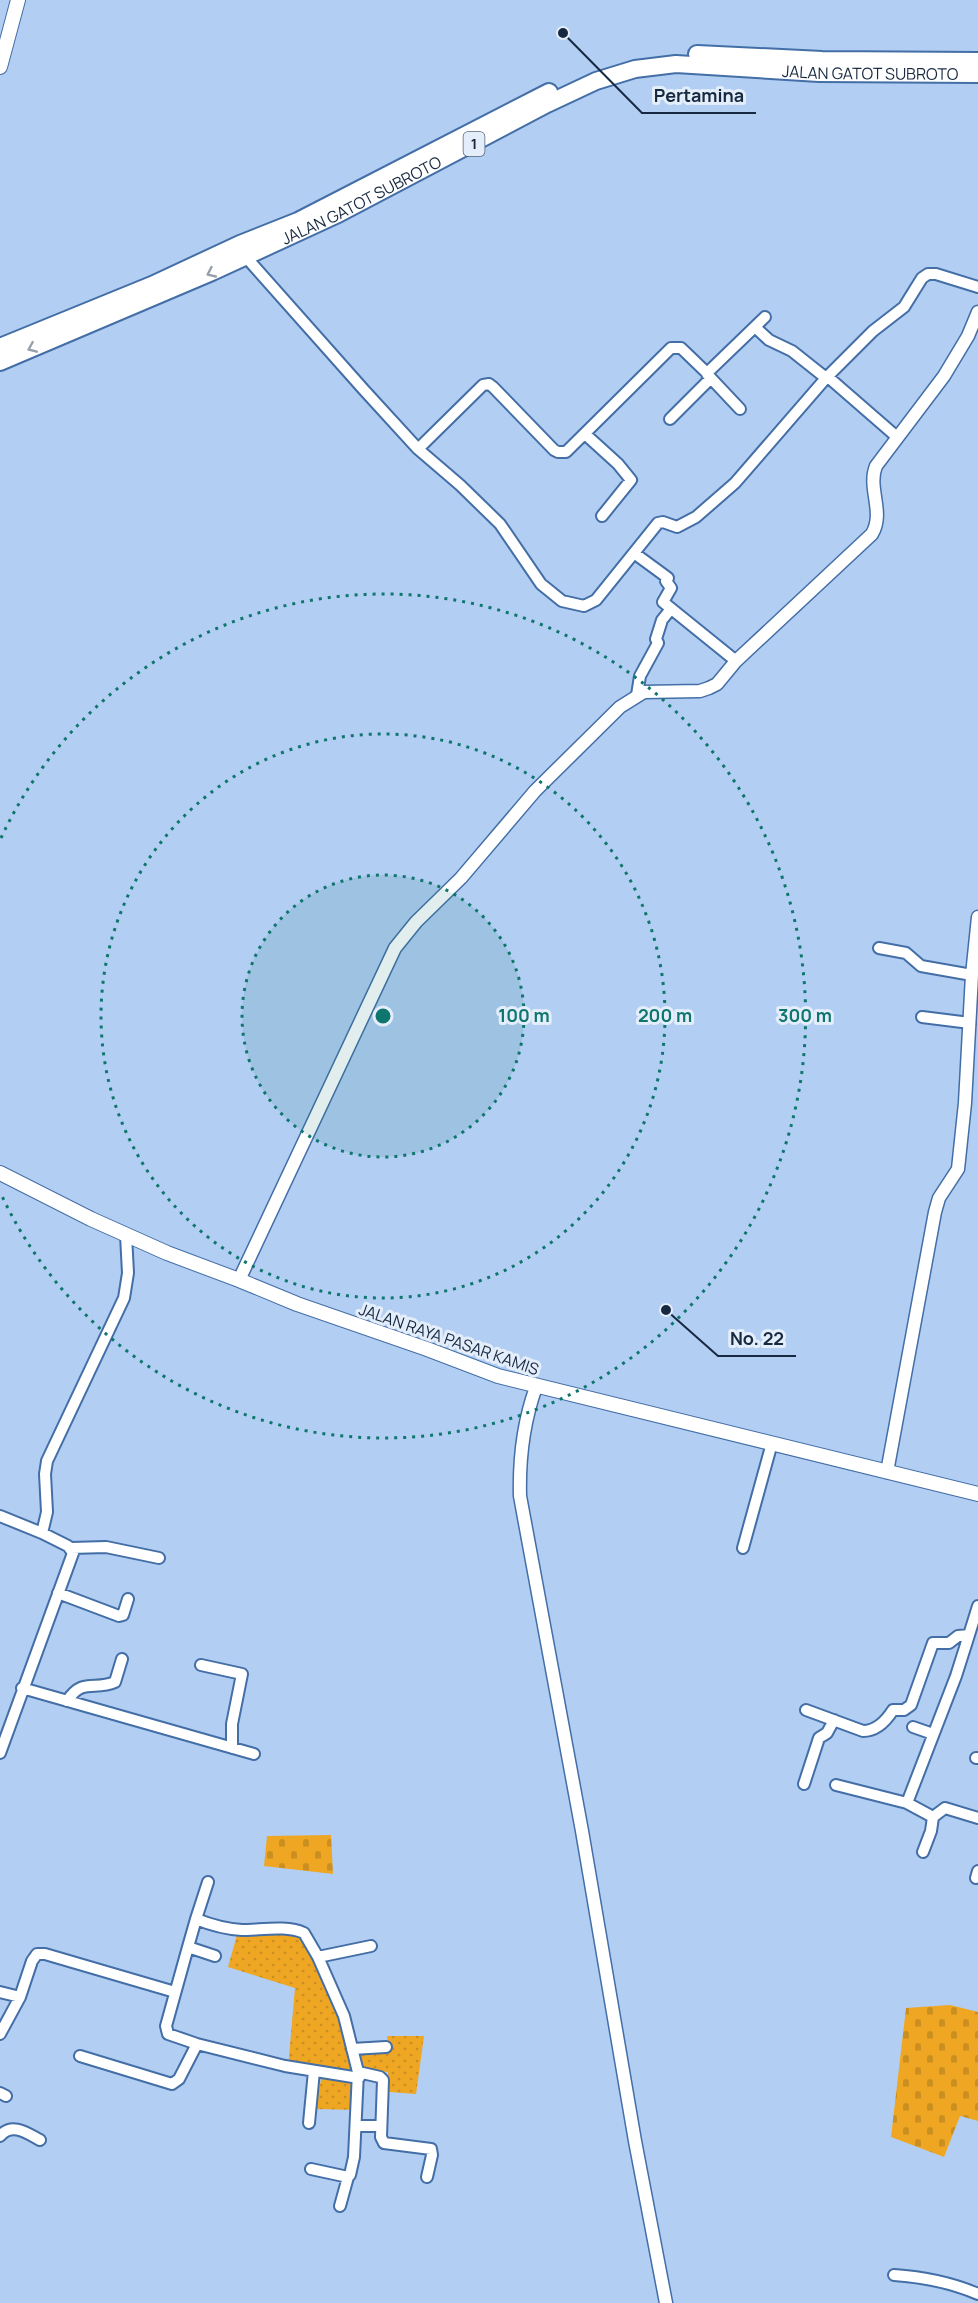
<svg xmlns="http://www.w3.org/2000/svg" width="978" height="2303" font-family="Manrope,sans-serif">
  <style>
    .grass { fill: url(#grass-dots) }
    .cemetery { fill: url(#cemetery-stones) }
    .lines { fill: none; stroke-linecap: round; stroke-linejoin: round }
    .minor-casing { stroke: #436ea6; stroke-width: 14 }
    .tertiary-casing { stroke: #436ea6; stroke-width: 15 }
    .secondary-casing { stroke: #436ea6; stroke-width: 16 }
    .trunk-casing { stroke: #436ea6; stroke-width: 20 }
    .minor { stroke: #fff; stroke-width: 10 }
    .tertiary { stroke: #fff; stroke-width: 12 }
    .secondary { stroke: #fff; stroke-width: 14 }
    .trunk { stroke: #fff; stroke-width: 16 }
    .oneway { stroke: #979faa }
    .ring { fill: none; stroke: #0f766e; stroke-width: 3; stroke-dasharray: 3 6 }
    .labels { text-anchor: middle; stroke-width: 6; stroke-linejoin: round; paint-order: stroke }
    .shield { fill: #e4edfa; stroke: #546478; stroke-width: 1.5 }
    .shield-label { font-size: 15px; font-weight: bold; fill: #172941 }
    .street-label { font-size: 16px; fill: #172941; stroke: #e4edfa }
    .centre { fill: #0f766e; stroke: #e4edfa; stroke-width: 3 }
    .ring-label { font-size: 18px; text-anchor: middle; font-weight: bold; fill: #0f766e; stroke: #e4edfa; stroke-width: 6; stroke-linejoin: round; paint-order: stroke }
    .leader { fill: none; stroke: #172941; stroke-width: 2 }
    .callout-dot { fill: #172941; stroke: #e4edfa; stroke-width: 2 }
    .callout-label { font-size: 18px; text-anchor: middle; font-weight: bold; fill: #172941; stroke: #e4edfa; stroke-width: 6; stroke-linejoin: round; paint-order: stroke }
  </style>
  <defs>
    <pattern id="grass-dots" width="8" height="8" patternUnits="userSpaceOnUse" patternTransform="scale(1.5)"><rect width="8" height="8" fill="#eea623"/><path d="M2 2h.1M6 6h.1" fill="none" stroke="#cb8f21" stroke-width="1.8" stroke-linecap="round"/></pattern>
    <pattern id="cemetery-stones" width="16" height="16" patternUnits="userSpaceOnUse" patternTransform="scale(1.5)"><rect width="16" height="16" fill="#eea623"/><path d="M2 7V4a2 2 0 0 1 4 0v3zM10 15v-3a2 2 0 0 1 4 0v3z" fill="#cb8f21"/></pattern>
  </defs>
  <rect width="100%" height="100%" fill="#b2cef3"/>
  <path class="grass" d="M305,1929L359,2050L389,2049L387,2036H424L416,2094L389,2092L388,2072L361,2070L358,2110L315,2109L322,2075L288,2068L295,1988L228,1967L237,1935Z"/>
  <path class="cemetery" d="M331,1835L333,1874L264,1866L267,1836Z
    M950,2005L978,2012V2121L960,2116L944,2157L891,2137L906,2008Z"/>
  <g class="lines">
    <g class="minor-casing">
      <path id="minor" d="M245,256L364,390L418,449L460,485L500,524L541,584L562,601L584,606L596,600L658,523L663,522L677,527L696,517L735,483L826,378L873,331L904,307L922,278L928,274H936L978,287
        M755,327L769,340L792,351L826,378
        M707,374L740,409
        M828,377L897,437
        M670,419L711,378
        M585,434L618,464L631,480L602,516
        M418,449L483,385L489,384L493,387L554,450L558,452H566L671,348H681L707,373L765,317
        M634,553L668,578L666,581L671,588L663,602L736,661
        M637,695L640,676L658,643L656,639L662,620L670,610
        M879,948L906,953L921,966L972,975
        M922,1017L970,1023
        M0,1516L42,1533
        M71,1548L106,1547L159,1558
        M743,1548L772,1443
        M58,1593L119,1616L123,1615L128,1599
        M201,1665L242,1674L232,1724V1748
        M22,1688L254,1754
        M67,1701C83,1677 94,1691 115,1682L122,1659
        M806,1710L863,1731C877,1731 886,1721 893,1710H904L911,1705L933,1643H949L958,1636L969,1635L978,1606
        M913,1727L933,1734
        M0,1753L73,1553L68,1546L42,1533L47,1512L45,1474L47,1461L124,1298L128,1273L126,1235
        M976,1758H978
        M804,1784L819,1738L827,1733L834,1720
        M836,1785L907,1803L933,1817L945,1808L978,1818
        M907,1803L956,1676L969,1635
        M923,1852L931,1831L933,1817
        M976,1878L978,1871
        M196,1919L208,1882
        M188,1947L196,1919C211,1925 225,1929 242,1930C261,1930 287,1925 304,1933L318,1957L344,2016L358,2072
        M215,1956L188,1947L166,2026L168,2034L197,2044L285,2066L359,2078
        M318,1957L371,1946
        M0,1992L20,1997
        M0,2034L20,1997L32,1961L37,1954H45L175,1992
        M352,2049L386,2047
        M80,2056L172,2084L179,2079L197,2044
        M0,2093L6,2096
        M309,2123L314,2071
        M356,2126H381
        M0,2136C12,2122 27,2133 40,2140
        M311,2169L348,2177L350,2175L354,2157L358,2072L380,2077L383,2080L381,2137L384,2143L431,2149L432,2155L427,2177
        M340,2206L348,2177
        M894,2275C924,2277 950,2282 978,2294"/>
    </g>
    <g class="tertiary-casing">
      <path id="tertiary" d="M239,1280L395,948L416,922L461,878L535,791L620,707L644,692L700,691L709,688L717,684L736,661L872,534C885,512 867,488 876,466L944,376L968,336L978,312
        M536,1387C523,1423 519,1458 520,1496L582,1831L635,2141L666,2303
        M887,1472L935,1212L939,1198L958,1169L965,1103L972,975L978,917"/>
    </g>
    <g class="secondary-casing">
      <path id="secondary" d="M0,67L18,0
        M0,1173L91,1219L167,1253L239,1280L297,1304L427,1349L498,1376L978,1494"/>
    </g>
    <g class="trunk-casing">
      <g id="trunk">
        <path d="M697,54L822,60L978,61"/>
        <path d="M0,347L152,285L240,244L298,221L549,92"/>
        <path id="s1" d="M0,362L212,272L338,214L547,104L596,81L635,69L676,64L819,73L978,74"/>
      </g>
    </g>
    <use href="#minor" class="minor"/>
    <use href="#tertiary" class="tertiary"/>
    <use href="#secondary" class="secondary"/>
    <use href="#trunk" class="trunk"/>
  </g>
  <defs><path id="oneway-chevron" d="M-2-3.5L2.5 0L-2 3.5" fill="none" stroke-width="1.6" stroke-linecap="round" stroke-linejoin="round" transform="scale(1.5)"/></defs>
  <g class="oneway">
    <use href="#oneway-chevron" transform="translate(211 273) rotate(155)"/>
    <use href="#oneway-chevron" transform="translate(32 348) rotate(157)"/>
  </g>
  <circle cx="383" cy="1016" r="141" fill="#0f766e" fill-opacity=".12"/>
  <g class="ring">
    <circle cx="383" cy="1016" r="141"/>
    <circle cx="383" cy="1016" r="282"/>
    <path d="M1 838A422 422 0 1 1 1 1194"/>
  </g>
  <g class="labels">
    <rect class="shield" x="463.5" y="132" width="21" height="24" rx="4.5"/>
    <g class="shield-label">
      <text x="474" y="149">1</text>
    </g>
    <g class="street-label">
      <text dy="6" stroke="none"><textPath href="#s1" startOffset="936">JALAN GATOT SUBROTO</textPath></text>
      <text dy="6" stroke="none"><textPath href="#s1" startOffset="396">JALAN GATOT SUBROTO</textPath></text>
      <text transform="translate(449 1339) rotate(19)" y="6">JALAN RAYA PASAR KAMIS</text>
    </g>
  </g>
  <circle cx="383" cy="1016" r="9" class="centre"/>
  <g class="ring-label">
    <text x="524" y="1022">100 m</text>
    <text x="665" y="1022">200 m</text>
    <text x="805" y="1022">300 m</text>
  </g>
  <path class="leader" d="M563 33L642 113H756M666 1310L718 1356H796"/>
  <g class="callout-dot">
    <circle cx="563" cy="33" r="6"/>
    <circle cx="666" cy="1310" r="6"/>
  </g>
  <g class="callout-label">
    <text x="699" y="102">Pertamina</text>
    <text x="757" y="1345">No. 22</text>
  </g>
</svg>
